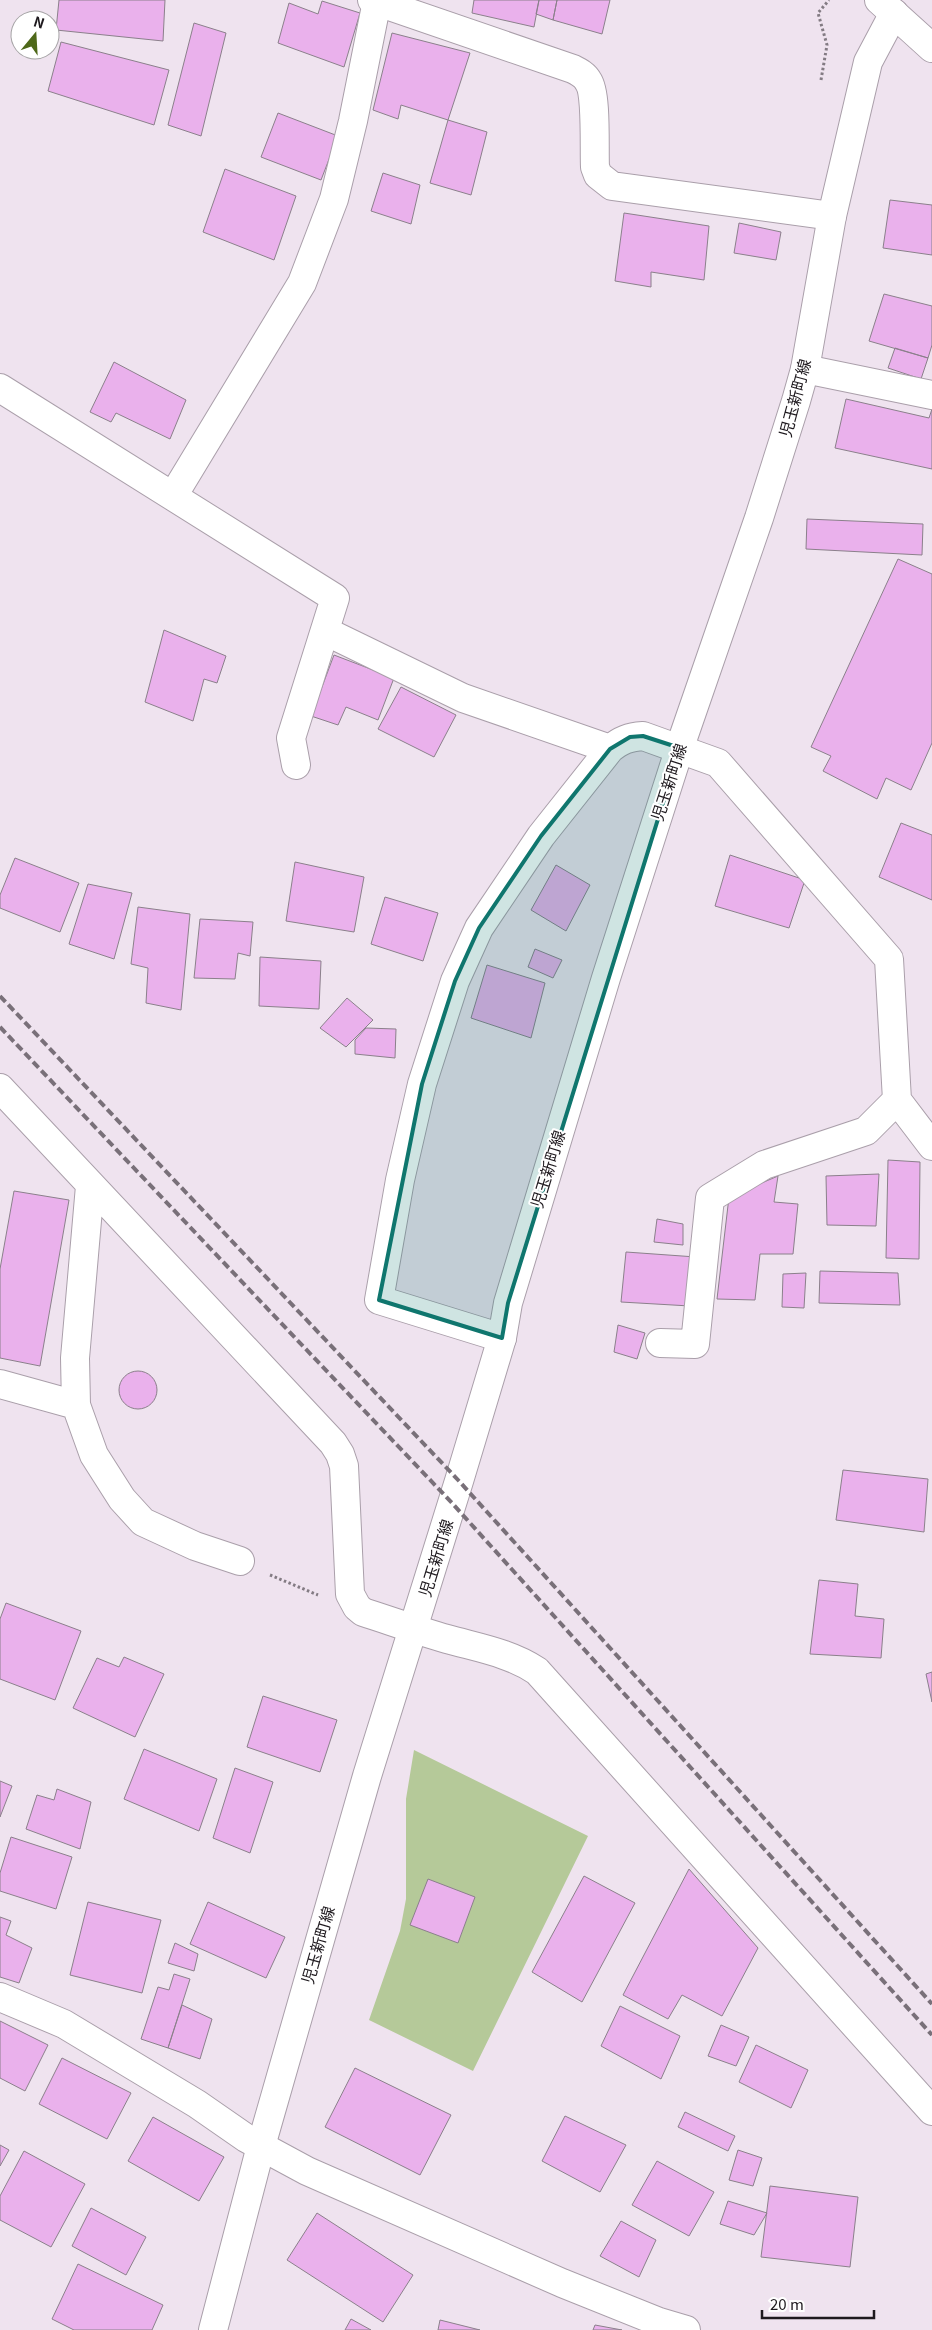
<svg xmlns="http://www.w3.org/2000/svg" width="932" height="2330" font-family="Georgia,'Noto Sans JP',serif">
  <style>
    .green { fill: #b5c999 }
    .building { fill: #eab1ec; stroke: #8b808b }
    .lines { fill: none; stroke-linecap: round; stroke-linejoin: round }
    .minor-casing { stroke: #aa9faa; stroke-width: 30 }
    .major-casing { stroke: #aa9faa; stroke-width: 30 }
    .highway-casing { stroke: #aa9faa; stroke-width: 30 }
    .path { stroke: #837b83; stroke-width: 3; stroke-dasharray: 2.5 2.5; stroke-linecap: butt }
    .minor { stroke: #fff; stroke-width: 28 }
    .major { stroke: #fff; stroke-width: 28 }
    .highway { stroke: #fff; stroke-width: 28 }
    .rail { stroke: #797079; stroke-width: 4; stroke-dasharray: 8 4; stroke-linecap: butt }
    .marked { fill: #0f766e; fill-opacity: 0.2; stroke: #0f766e; stroke-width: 4; stroke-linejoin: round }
    .labels { text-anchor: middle; stroke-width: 4; stroke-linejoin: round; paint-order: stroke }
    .street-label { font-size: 16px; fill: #1e191e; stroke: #fff }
  </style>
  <rect width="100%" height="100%" fill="#efe3ef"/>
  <path class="green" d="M414,1750L588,1836L473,2071L369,2020L400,1931L406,1899V1799Z"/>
  <path class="building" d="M59,0H165L163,41L56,30Z
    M474,0H539L534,27L472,13Z
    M539,0H557L553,20L536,14Z
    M557,0H610L602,34L553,20Z
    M322,1L360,13L344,67L278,43L289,3L318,14Z
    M194,23L226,33L201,136L168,125Z
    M392,33L470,53L448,120L401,105L398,119L373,110Z
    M61,42L169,70L154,125L48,91Z
    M278,113L338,136L321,180L261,157Z
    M448,120L487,132L471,195L430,183Z
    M225,169L296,196L274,260L203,232Z
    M383,173L420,185L411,224L371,211Z
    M890,200L932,205V255L883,248Z
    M624,213L709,226L704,280L651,272V287L615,281Z
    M739,223L781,232L776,260L734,253Z
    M884,294L932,306V345L928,358L869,341Z
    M895,348L928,358L921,379L888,368Z
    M114,362L186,400L170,439L116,413L111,422L90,412Z
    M846,399L929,418L932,409V469L835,448Z
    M807,519L923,524L922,555L806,549Z
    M898,559L932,574V743L911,790L886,778L877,799L823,771L831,756L811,747Z
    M164,630L226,656L217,683L204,679L193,721L145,702Z
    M334,655L394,678L378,720L346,707L338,725L311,716Z
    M401,687L456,715L434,757L378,729Z
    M901,823L932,835V900L879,877Z
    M730,855L805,880L789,928L715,906Z
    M15,858L79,883L60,932L0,908V895Z
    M295,862L364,877L354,932L286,921Z
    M556,865L590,885L566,931L531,910Z
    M88,884L132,893L114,959L69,944Z
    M385,897L438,913L423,961L371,944Z
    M138,907L190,914L181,1010L146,1003L148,968L131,964Z
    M200,919L253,922L250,956L238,953L235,979L194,978Z
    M535,949L562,960L553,978L528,967Z
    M260,957L321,961L319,1009L259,1006Z
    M487,965L545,983L531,1038L471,1018Z
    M347,998L373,1020L346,1047L320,1028Z
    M366,1028L396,1029L395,1058L355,1054V1040Z
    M888,1160L920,1162L919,1259L886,1258Z
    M879,1174L876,1226L827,1225L826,1176Z
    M778,1176L774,1202L798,1204L793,1254H760L755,1300L717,1299L729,1197Z
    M14,1191L69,1200L40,1366L0,1358V1269Z
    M657,1219L683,1224V1245L654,1242Z
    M626,1252L696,1257L690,1306L621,1302Z
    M820,1271L898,1273L900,1305L819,1303Z
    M806,1273L804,1308L782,1307L783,1274Z
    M618,1325L645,1333L637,1359L614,1352Z
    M119 1390a19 19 0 1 1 38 0a19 19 0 1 1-38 0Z
    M843,1470L928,1479L924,1532L836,1520Z
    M819,1580L858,1584L855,1616L884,1619L881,1658L810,1654Z
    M6,1603L81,1631L55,1700L0,1679V1619Z
    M124,1657L164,1674L135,1737L73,1708L97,1658L119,1667Z
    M932,1672V1702L926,1674Z
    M263,1696L337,1720L320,1772L247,1747Z
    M144,1749L217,1779L199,1831L124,1799Z
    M235,1768L273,1782L250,1853L213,1838Z
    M0,1781L12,1786L0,1817Z
    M57,1789L91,1802L80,1849L26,1829L37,1795L54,1800Z
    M11,1837L72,1857L56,1909L0,1891V1873Z
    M689,1869L758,1948L722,2016L682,1995L668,2019L623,1995Z
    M584,1876L635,1903L582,2002L532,1972Z
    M428,1879L475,1897L458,1943L410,1925Z
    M88,1902L161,1920L142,1993L70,1975Z
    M208,1902L285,1937L266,1978L190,1944Z
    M0,1917L11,1921L6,1935L32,1948L19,1983L0,1977Z
    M175,1943L198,1954L194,1971L168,1963Z
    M174,1974L190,1979L168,2048L141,2039L158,1987L169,1990Z
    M182,2005L212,2019L200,2059L168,2048Z
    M620,2006L680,2036L661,2079L601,2046Z
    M0,2021L48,2045L25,2091L0,2078Z
    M721,2025L749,2037L736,2066L708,2056Z
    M756,2045L808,2070L791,2108L739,2082Z
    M62,2058L131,2093L107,2139L39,2104Z
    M355,2068L451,2115L420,2175L325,2127Z
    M685,2112L735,2136L728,2151L678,2127Z
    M565,2116L626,2145L600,2192L542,2161Z
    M153,2117L224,2157L199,2201L128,2161Z
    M0,2145L9,2150L0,2166Z
    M738,2150L762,2158L753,2186L729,2180Z
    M24,2151L85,2184L51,2247L0,2220V2196Z
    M657,2161L714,2192L689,2236L632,2205Z
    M770,2186L858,2197L850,2267L761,2257Z
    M728,2201L767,2213L754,2235L720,2224Z
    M91,2208L146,2237L126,2275L72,2246Z
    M317,2213L413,2275L383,2322L287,2260Z
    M621,2221L656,2240L639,2277L600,2256Z
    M78,2264L163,2305L152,2330H74L52,2319Z
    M351,2319L371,2330H345Z
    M440,2320L480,2330H438Z
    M595,2325L622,2330H593Z"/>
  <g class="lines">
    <g class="minor-casing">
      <path id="minor" d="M372,0L573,69C579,72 585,75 588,81C597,93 594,149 595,167L598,175L612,186L832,216
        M805,369L932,395
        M0,388L335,598L291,738L296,765
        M173,496L302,283L334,199L353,121L377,1
        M325,631L463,698L610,749
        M0,1088L333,1443L340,1454L344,1466L350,1594L357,1607L363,1612C391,1621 419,1631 447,1639C479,1648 510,1653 537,1671L932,2111
        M502,1338L379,1300L400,1180L422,1084L455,981L479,928L541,836L610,749C621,740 629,737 643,736L718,763L889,959L897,1100L932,1146
        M660,1343L695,1344L710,1198L764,1165L866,1131L897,1100
        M0,1384L76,1405L94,1455L122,1499L143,1522L195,1546L240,1561
        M76,1405L75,1358L90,1186
        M0,1997L64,2024L197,2104L246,2138L307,2171L562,2283L659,2322L686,2330"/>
    </g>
    <g class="major-casing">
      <path id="major" d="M213,2330L261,2146L367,1776L459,1481L502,1338L508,1303L606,978L683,738L759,518L796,401L805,369L832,216L868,62L894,13"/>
    </g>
    <g class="highway-casing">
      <path id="highway" d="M879,0L932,48"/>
    </g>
    <path class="path" d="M821,80L827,45L818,13L829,0
      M270,1575L318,1595"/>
    <use href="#minor" class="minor"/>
    <use href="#major" class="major"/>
    <use href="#highway" class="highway"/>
    <path class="rail" d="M0,996L459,1481L932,2004
      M0,1027L452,1503L932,2035"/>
  </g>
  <path class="marked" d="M643,736L680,748L508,1303L502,1338L379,1300L422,1084L455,981L479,928L541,836L610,749L630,737Z"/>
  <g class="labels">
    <g class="street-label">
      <text transform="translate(795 398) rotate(-75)" y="6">児玉新町線</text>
      <text transform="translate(669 782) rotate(-72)" y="6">児玉新町線</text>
      <text transform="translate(548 1169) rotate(-73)" y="6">児玉新町線</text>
      <text transform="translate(436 1558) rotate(-73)" y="6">児玉新町線</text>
      <text transform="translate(318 1945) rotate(-74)" y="6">児玉新町線</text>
    </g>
  </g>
  <g transform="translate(35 35) rotate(18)"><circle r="24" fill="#ffffff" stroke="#a5a3a5"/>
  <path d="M0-4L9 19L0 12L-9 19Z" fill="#4e6819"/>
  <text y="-8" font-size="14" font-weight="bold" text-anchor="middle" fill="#1e191e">N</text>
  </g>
  <path d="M762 2310v8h112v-8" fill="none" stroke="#1e191e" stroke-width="2.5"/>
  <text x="770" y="2310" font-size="15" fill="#1e191e" stroke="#ffffff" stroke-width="4" paint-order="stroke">20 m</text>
</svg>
